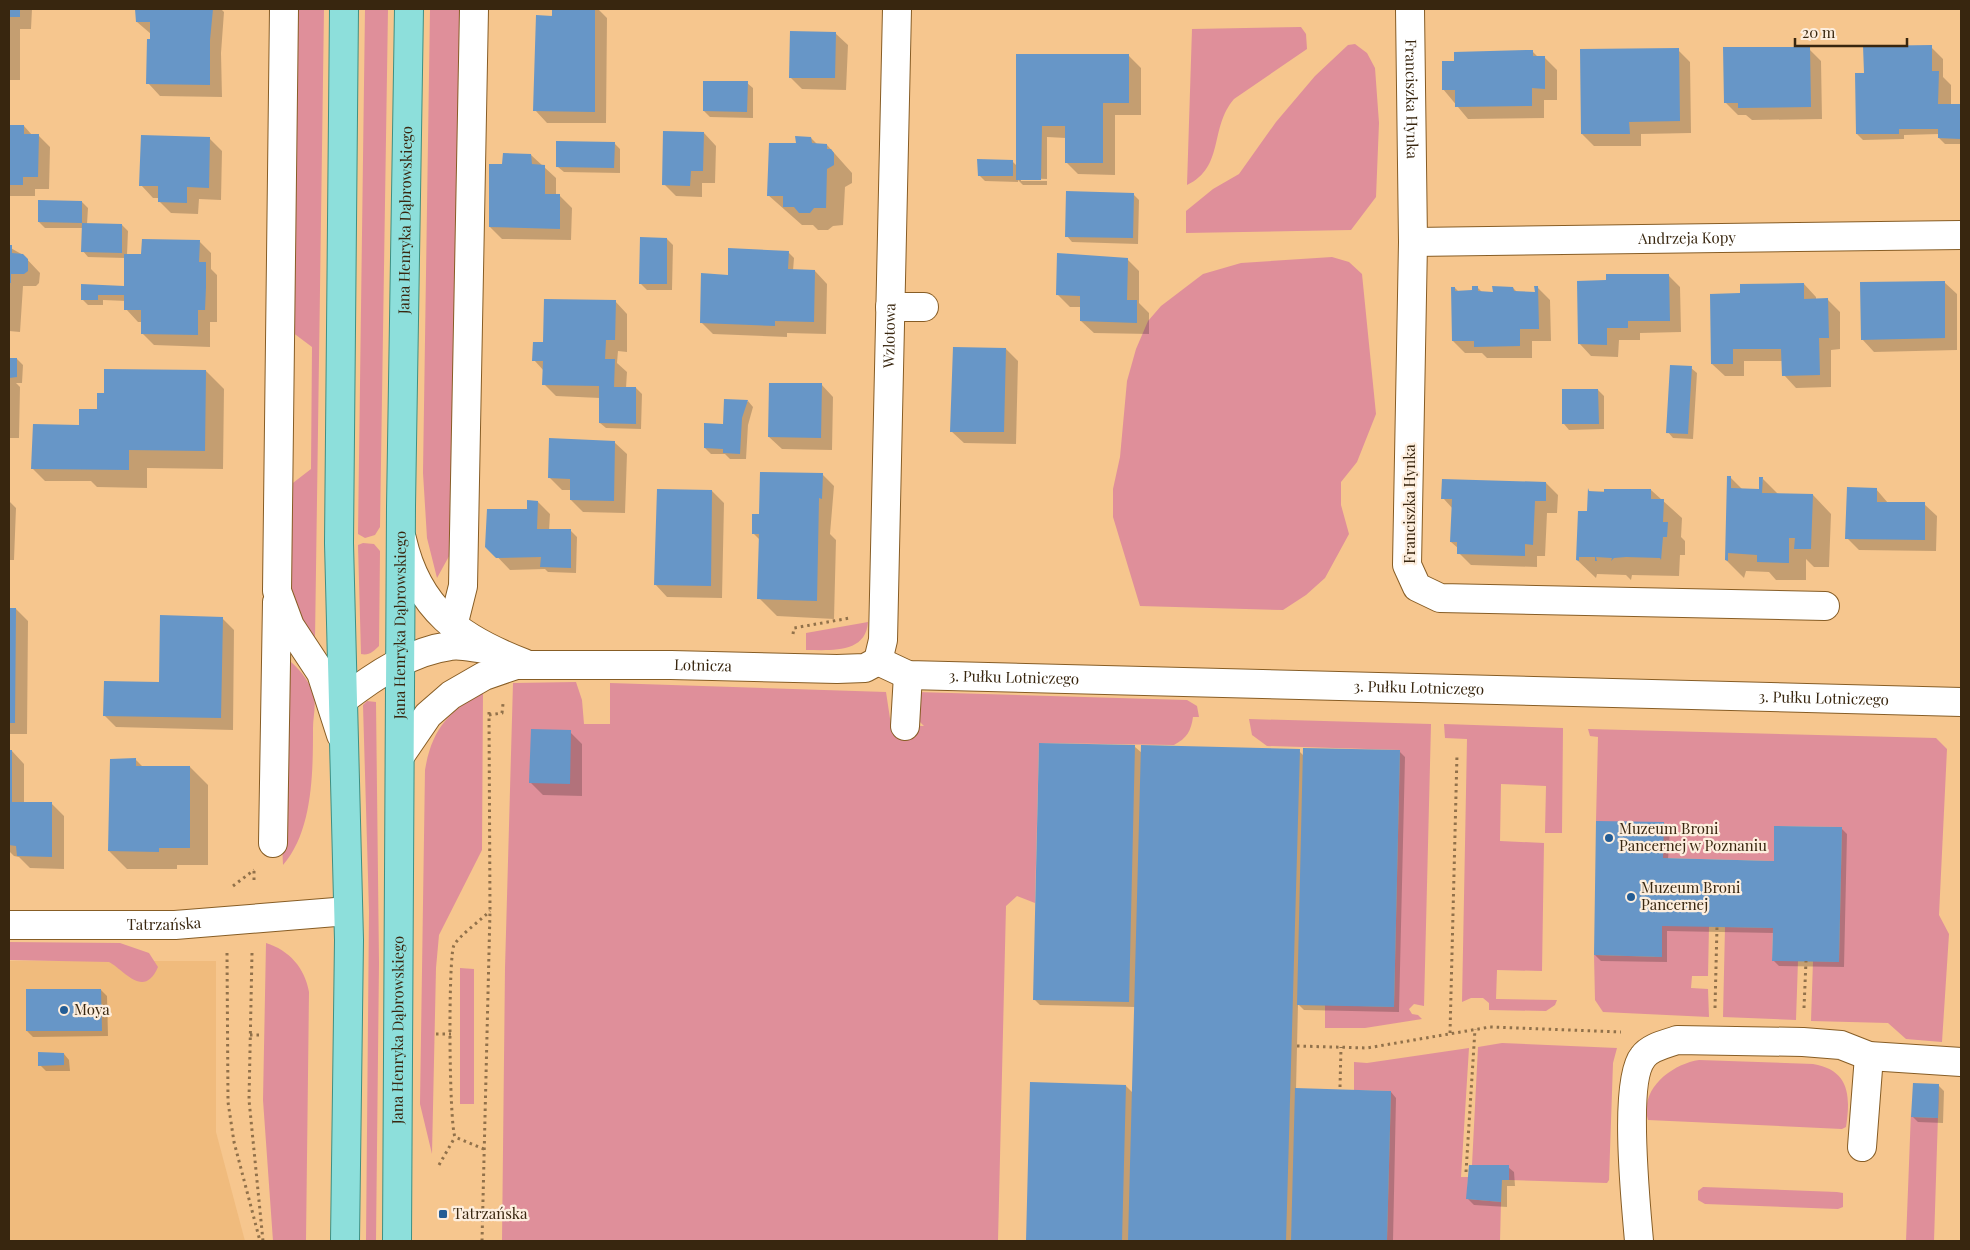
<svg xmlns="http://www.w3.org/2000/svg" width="1970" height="1250" font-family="'Playfair Display',serif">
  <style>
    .built { fill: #f0bb7d }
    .green { fill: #df8f9a }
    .shadow { fill: #0003 }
    .building { fill: #6796c7 }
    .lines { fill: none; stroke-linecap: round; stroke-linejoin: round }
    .minor-casing { stroke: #875d25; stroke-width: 30 }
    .major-casing { stroke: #3e9084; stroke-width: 30 }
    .path { stroke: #91714a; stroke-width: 3; stroke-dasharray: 2.5 4; stroke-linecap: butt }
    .minor { stroke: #fff; stroke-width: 28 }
    .major { stroke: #8ddfdb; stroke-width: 28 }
    .poi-dot { fill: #245d95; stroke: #fdeede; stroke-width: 2 }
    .labels { text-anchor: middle; stroke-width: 4.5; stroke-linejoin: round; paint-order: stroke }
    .street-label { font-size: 15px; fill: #38260f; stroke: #fdeede }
    .poi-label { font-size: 15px; fill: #38260f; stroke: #fdeede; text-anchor: start }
  </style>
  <rect width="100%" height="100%" fill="#f6c68e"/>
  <path class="built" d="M9,961H216V1132L245,1241H9Z"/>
  <path class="green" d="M292,9H324L315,640L303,620L290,584L289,486L311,469L312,347L292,332Z
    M365,9H388L380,527L375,535L365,538L358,534Z
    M430,9H460L453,549L437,578L427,538L423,473Z
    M1301,27L1306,34L1307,49L1234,99C1209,128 1225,167 1187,185L1192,29Z
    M1355,44L1367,53L1375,68L1379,123L1376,197L1351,230L1186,233V211L1213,189L1239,174L1276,122L1315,76L1348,45Z
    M1332,257L1349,262L1362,274L1376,414L1357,462L1341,482V505L1349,534L1325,578L1306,595L1283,610L1140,606L1113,517V489L1120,457L1127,381L1136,349L1148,321L1161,306L1203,274L1241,263Z
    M363,543L374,544L380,551L379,646C374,651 369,656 361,654L358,545Z
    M868,622C866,654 830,650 806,650V633Z
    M291,662C301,671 311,683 314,697C316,706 313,718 313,728C313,771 313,831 283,865L282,843Z
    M576,682L582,700L584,724H610V683L886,692L891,725L924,726L919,721L917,692L1187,700L1197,706L1199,717H1193C1191,731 1187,738 1174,745L1039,743L1035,903L1017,896L1006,906L998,1241H502L505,968L513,683Z
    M483,692L482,850L439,935L436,968L432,1154L420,1104L425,770C432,729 448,712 483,692Z
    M367,701L376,702L379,963L376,1241H366L369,911L363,705Z
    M1249,719L1431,724L1424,1006L1414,1004L1409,1009L1412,1014L1418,1015L1422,1019L1365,1028H1325V1005L1394,1007L1400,750L1267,746L1252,735Z
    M1444,724L1563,728L1562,833H1545L1546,786L1501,784L1500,841L1544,843L1542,971L1497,970L1496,999L1557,1000L1555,1005L1546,1011L1489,1010V1003L1483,998H1471L1462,1002L1467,739L1445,738Z
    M1588,729L1936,738L1947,749L1939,915L1949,934L1942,1042L1906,1039L1888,1023L1811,1021L1813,961L1839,962L1842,827L1774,826V861L1663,858L1596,821L1598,737L1590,736Z
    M1662,926H1709L1708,976H1692L1691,988L1708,989L1709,1017L1603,1012L1595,1000L1594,955L1661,957Z
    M1725,927L1773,928L1772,960L1798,961L1796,1020L1723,1017Z
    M9,942L120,943L149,953L158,967C144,1000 123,969 109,962L9,960Z
    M266,943C289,950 305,968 309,992L306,1241H273L263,1100Z
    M460,968L474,969V1104H460Z
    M1502,1043L1617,1048L1613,1063L1609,1180L1607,1183L1509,1180V1165H1472L1478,1047Z
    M1469,1048L1461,1177H1468L1467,1199L1501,1202L1500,1241H1387L1391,1091L1354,1090V1062L1367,1063Z
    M1699,1060L1813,1064C1849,1070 1851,1095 1846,1127L1842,1129L1648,1120C1639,1089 1672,1064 1699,1060Z
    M1939,1084L1934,1241H1906L1911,1112V1117L1937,1118Z
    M1703,1187L1837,1192L1843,1193V1207L1838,1209L1705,1204L1698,1200V1191Z"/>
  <path class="shadow" d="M9,9H32L31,29H20V80H9Z
    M137,9H221L224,12L221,53L222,97L160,96L148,83L151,34L137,22Z
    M553,9H598L607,18L606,123H547L535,110Z
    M835,33L848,45L846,90L802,89L790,77Z
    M1931,47L1943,59V77L1951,85V105L1961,106V144H1945L1939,138V134L1904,135V139L1863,140L1857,134L1865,74Z
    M1809,49L1821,61L1822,119L1752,120L1746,115H1738L1726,103Z
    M1678,50L1690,62L1691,133L1641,134V146H1594L1582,134Z
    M1532,51L1539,58H1545L1557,70V100H1544V118L1468,119L1443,89L1455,62Z
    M1017,55L1129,56L1141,68V115H1115V175L1078,174L1066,162V138L1047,137V179L1021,178V181H1047V185H1023L1018,180V182L985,181L979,175L1012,161L1017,166Z
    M747,83L753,88V118L710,117L704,111Z
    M9,126H24L32,135H38L50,147L49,189H35V196H9Z
    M704,133L716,146L715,183H702V197L676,196L664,184Z
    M811,138L817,144L827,145L852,173V183L845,187L843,225L833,226L828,230H818L813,225H802L768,195L797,144Z
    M210,139L222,151L221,200L199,199L198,214L171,213L159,201V198H153L141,185Z
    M614,143L620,149V173L564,172L558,167Z
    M531,155L556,178V195H559L572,208L571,240L502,239L490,227L504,165Z
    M1133,194L1139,200L1138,244L1072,242L1067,236Z
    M82,202L88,208L87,224L122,225L128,231L127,255H143L199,241L211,253V269L217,275V322H210V347L154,345L142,333V322H138L126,309V301L103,300V305H88L82,299V286L126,289L125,258L88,257L83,251V228H45L39,222Z
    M667,239L673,245L672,290H647L641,284Z
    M9,247L23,255L40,273L39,283L36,286H23L20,332L9,331Z
    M788,252L794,258L793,271H815L827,284L826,334L787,333V337L713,334L701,322L729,276Z
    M1127,259L1139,271V303L1149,313V334L1094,333L1081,321V307H1070L1057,294Z
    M1668,275L1680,287L1681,332L1640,333V340H1619L1618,357L1591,356L1579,343Z
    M1944,282L1957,294V350L1874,352L1862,339Z
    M1804,284L1816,297V300H1828L1840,312V349L1831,350V387L1796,388L1784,375L1783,361H1744V376H1725L1712,364L1741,294Z
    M1477,287L1483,293H1494L1513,288L1517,292L1536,293L1538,288L1550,300L1551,341H1532V358H1487L1482,353H1465L1453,341L1455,288L1459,292H1473Z
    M615,301L627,314V352L618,351L617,363L627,372L626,388H636L642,394L641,429L606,428L600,423V398L556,396L544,384V371L534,360L545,343Z
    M1006,349L1018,361L1016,444L964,443L951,431Z
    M9,359H17L23,365L22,383H16L20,387L19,438H9Z
    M1691,368L1697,373L1693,439L1673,438L1668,432Z
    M206,371L224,389L223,469L147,468V488L97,487L91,481H45L33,469L98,410Z
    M821,384L833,397L832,450L782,449L769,437Z
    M1598,390L1604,396V429L1569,430L1564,424Z
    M748,401L753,407L748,425L746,459H730L725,454H711L705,448Z
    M614,442L627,454L625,513L583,512L571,500V490H562L550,478Z
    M822,474L834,486L830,534L836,540L834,619L777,616L759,598L760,540L753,533L760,515Z
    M1730,477L1743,490L1760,491L1763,479L1779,495H1813L1831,514L1829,567H1814L1806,559V580H1776L1769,572L1746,571L1744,578L1726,560Z
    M1546,483L1558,495L1557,513H1547L1545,556H1537V567L1471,565L1459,553V549L1451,542L1453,509L1443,498Z
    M1876,489L1888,503L1924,504L1937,516L1936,551L1859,550L1847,538Z
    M1651,490L1682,518L1681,537L1685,541V555H1680L1679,576L1632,575L1631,580L1626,575L1597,574L1596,578L1577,560L1588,512L1589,492Z
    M712,491L724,503L722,598L667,597L655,584Z
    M9,501L16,508L14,560H9Z
    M538,502L550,514L549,531H571L577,537L576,573L548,572L545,569L510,570L487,546Z
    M9,609H16L28,621L27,734H9Z
    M222,618L234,630L233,730L116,727L104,715L160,683Z
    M570,732L582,744V796L543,795L531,783Z
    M1135,747L1142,753L1299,751L1304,756L1399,751L1405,757L1399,1012L1304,1010L1298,1004L1296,1090L1391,1092L1396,1098L1393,1241H1027L1032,1083L1126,1086L1133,1093L1135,1007L1040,1005L1034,999Z
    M9,751H12L24,764V803H51L64,816V869L30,868L19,857L14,856L9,851Z
    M136,760L143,767H190L208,785V865H177V869H127L109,851Z
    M1664,823L1670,829L1668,860L1775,863L1841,828L1847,834L1844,967L1779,966L1773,960L1774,933L1667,931V962L1601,961L1595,955Z
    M101,990L107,996L108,1036L33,1037L27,1031Z
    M64,1054L69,1060L70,1071H46L40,1065Z
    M1938,1085L1944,1091L1943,1123L1918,1122L1912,1116Z
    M1508,1167L1514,1172L1515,1186H1507V1207L1474,1205L1468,1199Z"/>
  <path class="building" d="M9,9H20V17H9Z
    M135,9H213L210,40V85L146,84L147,39H150V22H136Z
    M552,9H595V112L533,111L536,15L552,16Z
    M790,31L836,32L835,78H789Z
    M1932,45V71H1939L1938,104H1960V139L1938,138V129H1899V134H1856L1855,73H1864L1863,46Z
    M1723,47H1810L1811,107L1738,108V103H1724Z
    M1679,48L1680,121L1629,122L1630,134H1581L1580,49Z
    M1528,50H1533V56H1545V89L1532,88V106L1455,107V90H1442V61H1454V52Z
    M1016,54H1129V103H1103V163H1065V126H1042L1041,180H1016Z
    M703,81H748L747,112L703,111Z
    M9,125H24V134H39L38,177H23V185H9Z
    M663,131L704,132L703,171H691L690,186L662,185Z
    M141,135L210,137L209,188L187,187V203L158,202V186H139Z
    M795,136L811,137L812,143L827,144V149H831L834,153V165L827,169L826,208H814L810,213H799L794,207H783V196H767L769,143H796Z
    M556,141L615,142L614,168L556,167Z
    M503,153L531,154L532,164L545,165V194H560V229L489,227V164H502Z
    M977,159L1013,160V176H978Z
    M1066,191L1134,193L1133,238L1065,237Z
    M38,200L82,201V223L38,222Z
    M82,223L122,224V253L81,252Z
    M640,237L667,238V284H639Z
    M142,239L200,240L199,262H206V287L205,310H198V335L141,334V310H124V295H98V300H81V284L124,286V254H141Z
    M9,245H12V253L23,254L28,259V271L24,274H11V283H9Z
    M728,248L789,251L788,269L815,270L814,322L775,321V326L700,323L701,273L728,275Z
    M1057,253L1128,258L1127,300H1137V323L1080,321V296L1056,295Z
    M1606,274H1669L1670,321H1628V328H1607V345L1578,344L1577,281L1606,280Z
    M1945,281V338L1861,340L1860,282Z
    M1804,283V299L1828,298L1829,338H1819L1820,375L1782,376L1781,349H1733V364H1711L1710,294L1740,293V284Z
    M1472,286H1478V291L1493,292L1492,286L1513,287L1514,291L1535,292L1534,286H1538L1539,329H1520V346L1474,347V341H1452L1451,287H1455V291L1472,290Z
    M544,299L616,300L615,340H606L605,359H615L614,387H636V424L599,423V386L542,385L543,361H532L533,342H543Z
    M953,347L1006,348L1004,432H950Z
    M9,358H17V377L9,378Z
    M1670,365L1692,366L1688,434L1666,433Z
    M104,369L206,370L205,451L129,450V470L31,469L33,424L79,425V409H97V393H104Z
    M769,383H822L821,438L768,437Z
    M1562,389H1598L1599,424H1562Z
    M724,399L748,400L742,418L740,454L723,453V449L704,448V423L723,424Z
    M549,438L615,441L614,501L570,500V479L548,478Z
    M760,472L823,473L822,499L819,498L817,601L757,599L759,534H752V514H759Z
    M1727,476H1731V488L1759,489V477H1763L1762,493L1813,494L1811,549H1794L1795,538H1789V563L1757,562V555L1728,553V561L1725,560Z
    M1442,479L1546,482V501H1535L1533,545L1525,544V556L1457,554V542H1450L1452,499H1441Z
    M1847,487L1877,488V502H1925V540L1845,539Z
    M1588,488L1589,491L1604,492V489H1651V499H1664L1663,522H1668L1667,537H1663L1661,560L1660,558L1626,557L1614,558L1611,561L1612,558L1596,557L1597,561H1595V557H1579V561L1576,560L1578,511H1587Z
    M657,489L712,490L711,586L654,585Z
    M527,500L538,501L537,529H571V568L540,567L541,557L496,558L485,547L487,509H527Z
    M9,608H16L15,723H9Z
    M160,615L223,617L221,718L103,716L104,681L159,682Z
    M531,729L571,730L570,784L529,783Z
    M1039,743L1135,745L1129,1002L1033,1000Z
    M1141,745L1300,749L1286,1241H1128Z
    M1303,748L1400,750L1394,1007L1297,1005Z
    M9,750H12V802H52V857L17,856L16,846L9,845Z
    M136,758V766H190V848H159V852L108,851L110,759Z
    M1596,821L1664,822L1663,858L1774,861V826L1842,827L1839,962L1772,961L1773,928L1662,926V957L1594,955Z
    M26,989H101L102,1031H26Z
    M38,1052L64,1053V1065L38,1066Z
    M1030,1082L1126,1085L1122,1241H1026Z
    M1913,1083L1939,1084L1938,1118L1911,1117Z
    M1295,1088L1391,1091L1387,1241H1291Z
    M1469,1165H1509V1180H1502L1501,1202L1466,1199Z"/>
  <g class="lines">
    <g class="minor-casing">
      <g id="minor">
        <path d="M284,9L277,591L290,626L321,673L341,735"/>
        <path id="s1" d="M1410,9L1413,242L1407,565L1417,587L1440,598L1825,606"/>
        <path id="s2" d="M1413,242L1961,235"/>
        <path d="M890,307H924"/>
        <path d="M402,539C418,610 461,639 524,663"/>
        <path d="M453,626L463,586L474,9"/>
        <path id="s3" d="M878,661L908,675L1961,702"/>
        <path id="s4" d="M878,661L883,640L897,9"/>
        <path d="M343,700C374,676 411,651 450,646C461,644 474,648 485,649"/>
        <path d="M905,726L908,675"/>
        <path id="s5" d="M400,756L428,715L451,695L484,676L516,665H671L837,669L865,668L878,661"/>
        <path d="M273,843L277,602"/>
        <path id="s6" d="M9,925H175L348,911"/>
        <path d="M1862,1147L1869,1056"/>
        <path d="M1639,1241C1636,1206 1623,1081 1643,1057C1650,1047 1666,1044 1677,1040L1803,1042L1841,1045L1869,1056L1961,1062"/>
      </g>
    </g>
    <g class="major-casing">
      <g id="major">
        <path d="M344,9L339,543L349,940L345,1241"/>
        <path id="s7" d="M397,1241L401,507L409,9"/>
      </g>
    </g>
    <path class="path" d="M793,634L794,628L850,618
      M489,715L502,713L503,704
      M254,871V884
      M233,886L254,870
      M227,953L228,1102L234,1142L260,1241
      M252,953L249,1100L263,1241
      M1715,1008L1717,926
      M1804,1008L1806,961
      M1450,1033L1457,754
      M436,1034H451
      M250,1035H262
      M1297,1046L1367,1048L1490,1027L1621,1032
      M1340,1087L1341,1047
      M484,1149L455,1137C449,1123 448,956 454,945C460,935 481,920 490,911
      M439,1165L455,1137
      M1466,1172L1475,1029
      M482,1241L490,911L489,712"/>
    <use href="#minor" class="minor"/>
    <use href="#major" class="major"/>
  </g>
  <g class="poi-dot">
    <circle cx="1609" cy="838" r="5"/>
    <circle cx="1631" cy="897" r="5"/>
    <circle cx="64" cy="1010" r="5"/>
    <rect x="438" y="1209" width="10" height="10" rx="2.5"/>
  </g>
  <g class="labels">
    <g class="street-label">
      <text dy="5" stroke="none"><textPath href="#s1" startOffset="90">Franciszka Hynka</textPath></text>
      <text dy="5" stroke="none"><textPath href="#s7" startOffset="1021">Jana Henryka Dąbrowskiego</textPath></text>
      <text dy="5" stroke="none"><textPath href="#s2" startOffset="274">Andrzeja Kopy</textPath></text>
      <text dy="5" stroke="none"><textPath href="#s4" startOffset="326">Wzlotowa</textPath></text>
      <text transform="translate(1410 504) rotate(-90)" y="5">Franciszka Hynka</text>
      <text dy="5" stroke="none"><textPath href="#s7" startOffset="616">Jana Henryka Dąbrowskiego</textPath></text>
      <text dy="5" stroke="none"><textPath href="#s5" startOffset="339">Lotnicza</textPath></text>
      <text dy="5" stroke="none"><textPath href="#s3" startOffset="139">3. Pułku Lotniczego</textPath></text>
      <text dy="5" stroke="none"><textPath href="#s3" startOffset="544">3. Pułku Lotniczego</textPath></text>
      <text dy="5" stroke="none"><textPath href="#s3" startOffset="949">3. Pułku Lotniczego</textPath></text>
      <text dy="5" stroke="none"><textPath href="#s6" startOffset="155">Tatrzańska</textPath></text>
      <text dy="5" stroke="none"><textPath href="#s7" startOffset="211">Jana Henryka Dąbrowskiego</textPath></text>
    </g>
    <g class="poi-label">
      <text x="1619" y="834">Muzeum Broni<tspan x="1619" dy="17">Pancernej w Poznaniu</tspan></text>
      <text x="1641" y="893">Muzeum Broni<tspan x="1641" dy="17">Pancernej</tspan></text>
      <text x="74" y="1015">Moya</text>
      <text x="453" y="1219">Tatrzańska</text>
    </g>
  </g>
  <rect width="1970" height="1250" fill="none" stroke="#38260f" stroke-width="20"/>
  <path d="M1795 38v8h112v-8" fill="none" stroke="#38260f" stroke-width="2.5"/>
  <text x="1802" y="38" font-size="15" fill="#38260f" stroke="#fdeede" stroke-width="4" paint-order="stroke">20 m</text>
</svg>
